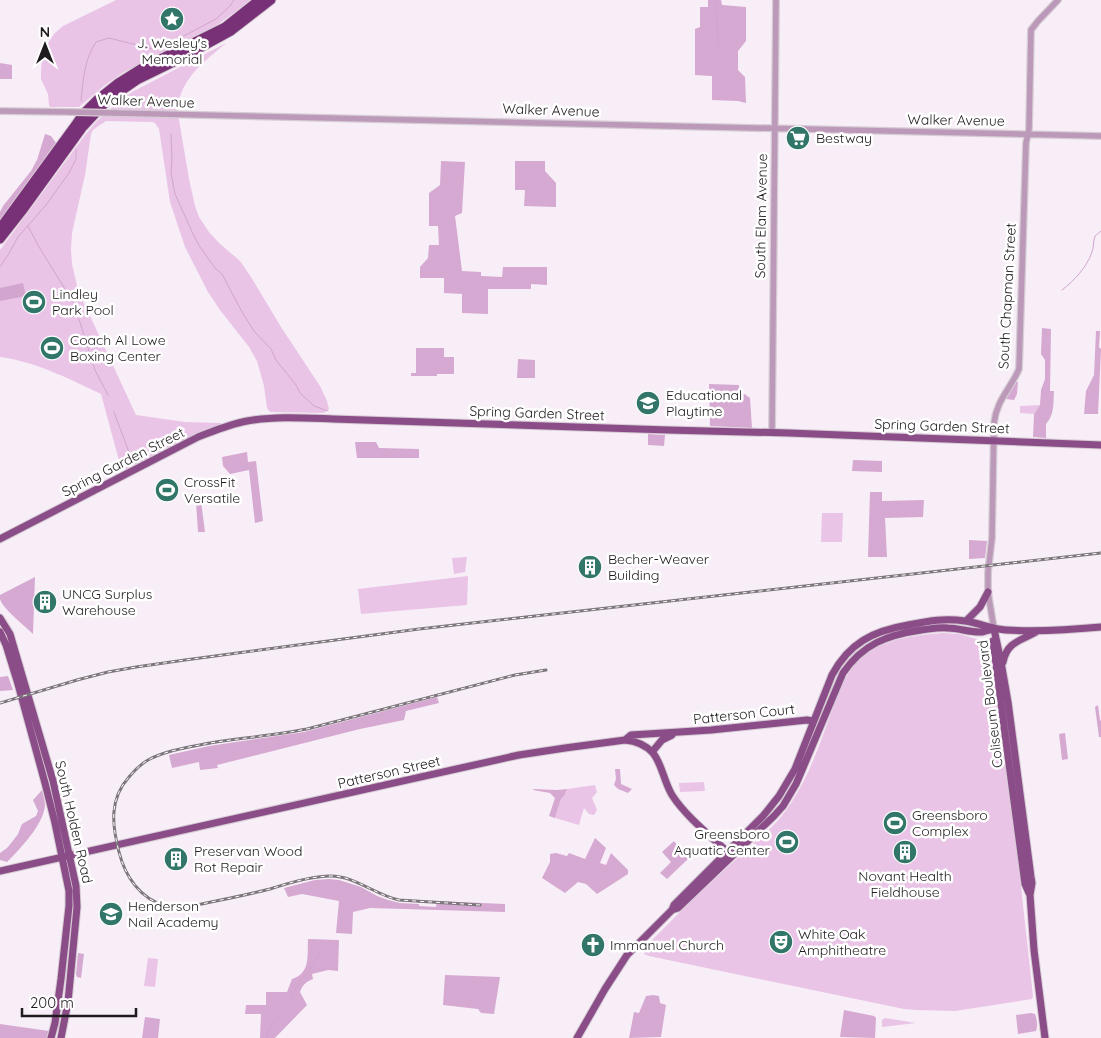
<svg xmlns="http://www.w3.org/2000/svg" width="1101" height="1038" font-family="Quicksand,sans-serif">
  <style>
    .green { fill: #e9c4e6 }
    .forest { fill: #d5a9d2 }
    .water { fill: #d1a5ce }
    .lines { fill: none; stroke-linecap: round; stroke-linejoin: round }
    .stream { stroke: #d1a5ce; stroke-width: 1 }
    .minor-casing { stroke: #d5ccd4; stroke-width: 8 }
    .major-casing { stroke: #d5ccd4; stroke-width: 9 }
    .highway-casing { stroke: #d5ccd4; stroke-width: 11 }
    .minor { stroke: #bc99b9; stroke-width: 5.5 }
    .major { stroke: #8b4d88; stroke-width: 7 }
    .highway { stroke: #783076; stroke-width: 9 }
    .rail-casing { stroke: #7d767c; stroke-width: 3 }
    .rail { stroke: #fff; stroke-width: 1; stroke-dasharray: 4; stroke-linecap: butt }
    .minor-bridge-casing { stroke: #d5ccd4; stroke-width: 8; stroke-linecap: butt }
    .minor-bridge { stroke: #bc99b9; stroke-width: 5.5 }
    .labels { text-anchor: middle; stroke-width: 5; stroke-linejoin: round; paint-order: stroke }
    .poi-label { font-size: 14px; fill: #1f1b1e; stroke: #fff; text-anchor: start }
    .street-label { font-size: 14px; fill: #1f1b1e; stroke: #fff }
  </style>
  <rect width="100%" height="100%" fill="#f8eef7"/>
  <path class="green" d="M116,0H250L235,12L217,25L124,72L105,85L79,107H50L49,105L48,94L41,79V71L42,57L47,45L54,34L63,26Z
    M226,43C203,63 183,76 177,108L189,179L195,206L199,217L209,232L219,243L240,261L251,277L281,327L320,386L327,401L329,409L324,413L270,412L267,408L264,386L257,361L249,347L220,310L208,292L185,247L170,202L159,129L155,123L152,122L106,121L97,127L93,130L91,134L85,175L72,233L71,250L72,264L78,290L136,415L185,422L221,423V425L126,470L121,468L101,394C67,378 37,362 0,357V250L85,135L98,120L116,104L132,92Z
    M1040,405L1034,414L1020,413V406Z
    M822,513H843L842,542H821Z
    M467,557L465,572L454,574L452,558Z
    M468,576L467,605L361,614L358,589Z
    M943,633L959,634L987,642L989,644L1016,841L1033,996L1032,999L955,1011L916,1010L904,1009L649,956L644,954V948L692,900L758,839C794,812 811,768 826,727C836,700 844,668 869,652C890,638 918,635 943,633Z
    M704,782L705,791L680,792L679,783Z
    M595,785L597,792L592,798L597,810L594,815L589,814L584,808L579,825L555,818L561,799L564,796L567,789Z
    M148,958L158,959L155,987L144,986Z
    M885,1018L916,1023L882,1027V1020Z"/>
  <path class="forest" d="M708,0H721L722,5L746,7V41L738,51V70L745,77L746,103L738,101L712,100V76L695,75V29L700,27V7H708Z
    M0,63L12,65V79H0Z
    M45,134L51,136L56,143L0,221V212L3,206L31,171L37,160Z
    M441,161L465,162L462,213L455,216L462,271L481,272V276L502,277L503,267H547V285L531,284V289H488V314L462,313V294L444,293V278H420V267L428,258L429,245H439L438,226H429V193L440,185Z
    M515,161H545V171L556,183V207L524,206L525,190H515Z
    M1042,328L1051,329L1050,391H1054C1053,403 1055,414 1046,424V438L1033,437L1034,414L1040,405L1041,390L1045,379V360L1041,354Z
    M1096,331H1100L1099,347L1101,349L1098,414H1084L1086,391L1094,375Z
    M416,348H444V357H454V374H437V376H411V373H416Z
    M518,359L535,360V378H517Z
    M1016,382H1018L1017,394L1014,400L1006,399Z
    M709,384L739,385V390L750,398L752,428L710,426Z
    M648,434L665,435L664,446L648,445Z
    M355,442H376L379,448L419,449V458H357Z
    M247,452L248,462L256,461L263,521L255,523L249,470L230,474L223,466L222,457Z
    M853,460L882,461V472L852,471Z
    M870,492H882V501L924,500L923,517L885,518L887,557H868Z
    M201,501L205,532H198L196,502Z
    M969,540L987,541L985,558L969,559Z
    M35,577L33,634C26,627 2,608 0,599C0,598 0,596 0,595Z
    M8,676L13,690L0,691V677Z
    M437,697L439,703L406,711L404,720L360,729L217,765L218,768L200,770L199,762L172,768L169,755L209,746L304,732Z
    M1098,705L1100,720L1101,721V737H1099L1095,707Z
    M1065,733L1068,759L1062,760L1059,734Z
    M615,769H620L621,784L632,789L628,793L618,789L614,785L616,779Z
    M534,789L557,790L567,789L564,796L561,799L555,818L549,816L555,798L550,793L533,790Z
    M42,790C43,795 45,800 45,806C43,825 20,849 7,862L0,860V853L7,848L12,842L18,834L22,824L36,816L38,811L33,800Z
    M595,838L606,848L600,863L606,865L611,853L628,870V874L597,894L586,884L578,882L565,893L542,878L550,862V854L556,853L567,856L569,853L585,859Z
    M674,841L688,859L667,879L660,873L671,862L662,852Z
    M329,879L339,880L361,887L377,896L388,900L400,903L419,904V906L436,907L437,901L505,904V912L370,908L353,912L352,934L336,933L339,901L302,894L288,897L284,888L315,880Z
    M308,939L339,940L338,971L328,970L312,974L313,979C306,982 303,984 300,992L307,1005L275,1038H260L261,1014H245L246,1005H266V992H287L292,979C311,973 307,955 308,939Z
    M78,953L84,954L81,978L77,977L76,974Z
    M445,975L500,977L494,1014L481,1013L478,1009L443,1005Z
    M653,995L659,996L660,1003L666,1005L661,1037L629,1038L634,1012L639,1013L646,996Z
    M844,1010L874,1016L876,1018L875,1038L840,1037Z
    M1031,1013L1035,1014C1037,1019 1038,1026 1036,1031L1018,1034L1016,1015Z
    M145,1017L160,1019L158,1038H142Z
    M0,1024L49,1031L47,1038H0Z"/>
  <path class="water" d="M23,283L26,296L0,301V288Z"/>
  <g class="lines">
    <path class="stream" d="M716,0L718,44L719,51
      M81,101C83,81 84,60 96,42L109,38L157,50L216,19L230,6L234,0
      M171,134L172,160L171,173L175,194L193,234L200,247L215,268L222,274L242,312L254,331L271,349L276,360L296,385L300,393L314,406L328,411
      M28,226L39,247L75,305
      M0,267L8,255L18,237L46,205L69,173L76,159V149
      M1062,290C1074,281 1087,267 1092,252C1094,247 1093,241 1095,236L1101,231
      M79,319L95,370L108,395
      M114,412L133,463
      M266,1038L270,1027L274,1021L285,1010L299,982L309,971L322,950"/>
    <g class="minor-casing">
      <path id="minor" d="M0,111L72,112
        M114,113L1101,136
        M772,433L776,0
        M994,629L988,592V572L992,538L994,423C996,401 1011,388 1019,369L1026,143L1029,129L1031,30L1038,21L1058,0"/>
    </g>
    <g class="major-casing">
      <path id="major" d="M0,539L198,437C214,431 230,424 247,421C275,416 305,418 333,419L668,430L789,433L1101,445
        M0,618L10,634L53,781L76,886L77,907L68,1002L61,1038
        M966,621L980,607L988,592
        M994,629L1001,662L1008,702L1031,877L1032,883L1030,895L1034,950L1045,1038
        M0,632L6,645L18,684L45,783L55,823L69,891V906L61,979L55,1023L51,1038
        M993,641L1005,734L1025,884L1029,893
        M1003,662C1007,642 1020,641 1036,632
        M625,740L631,735L711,730L807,720L813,721
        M652,752L662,740L672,735
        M0,871L519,755L565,748L625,740C635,741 645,744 653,753C662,764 664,782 672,795C686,817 713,838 732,856
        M672,910L678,908L774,816L783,806L796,784L802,770L843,673C863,644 887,635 921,630C930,629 939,627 948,628C959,628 971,633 982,632C986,631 990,630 993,629
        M577,1038L605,989L627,955L672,910L674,905L763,816L779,796L795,769L832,675C849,643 873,631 908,625C929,621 943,618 965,621C979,623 992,629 1006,630C1038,632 1069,630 1101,627"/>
    </g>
    <g class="highway-casing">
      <path id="highway" d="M0,228L74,127L83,114L98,99L118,83L142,68L225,27L259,0
        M0,239L22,211L82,128L108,100L137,80L178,60L231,31L271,0"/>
    </g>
    <use href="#minor" class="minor"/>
    <use href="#major" class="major"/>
    <use href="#highway" class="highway"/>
    <g class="rail-casing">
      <path id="rail" d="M0,703L77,680L108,672L136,667L185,660L419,629L1101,553
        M480,905L399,900C375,895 354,875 329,876C308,877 289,883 270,889C250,894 231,898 211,902C196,905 181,910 166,906C140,899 125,876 119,852C112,825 109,799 129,777C134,771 141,764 148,760C167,750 190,747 210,743C242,738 275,735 307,729L515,675L546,670"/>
    </g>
    <use href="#rail" class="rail"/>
    <g class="minor-bridge-casing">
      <path id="minor-bridge" d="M72,112L114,113"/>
    </g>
    <use href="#minor-bridge" class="minor-bridge"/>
  </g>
  <defs>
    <g id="sight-disc" transform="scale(1.25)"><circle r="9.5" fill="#327669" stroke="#fff"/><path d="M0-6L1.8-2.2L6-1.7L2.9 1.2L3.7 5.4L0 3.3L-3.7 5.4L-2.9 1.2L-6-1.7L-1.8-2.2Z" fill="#fff"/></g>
    <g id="supermarket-disc" transform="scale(1.25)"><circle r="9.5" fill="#327669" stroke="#fff"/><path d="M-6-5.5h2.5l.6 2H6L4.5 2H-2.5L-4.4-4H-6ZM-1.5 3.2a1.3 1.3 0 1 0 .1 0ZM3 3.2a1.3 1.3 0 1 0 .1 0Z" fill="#fff"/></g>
    <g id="stadium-disc" transform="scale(1.25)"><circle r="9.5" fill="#327669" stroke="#fff"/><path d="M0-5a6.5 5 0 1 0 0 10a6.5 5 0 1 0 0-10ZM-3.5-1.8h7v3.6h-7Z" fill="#fff"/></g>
    <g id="school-disc" transform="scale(1.25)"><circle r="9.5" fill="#327669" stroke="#fff"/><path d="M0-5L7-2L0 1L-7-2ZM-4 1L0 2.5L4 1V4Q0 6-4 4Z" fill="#fff"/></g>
    <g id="building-disc" transform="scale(1.25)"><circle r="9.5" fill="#327669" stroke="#fff"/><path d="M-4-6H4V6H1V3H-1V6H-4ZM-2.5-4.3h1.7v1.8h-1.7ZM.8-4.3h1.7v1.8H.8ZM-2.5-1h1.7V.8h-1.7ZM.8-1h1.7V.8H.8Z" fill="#fff"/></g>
    <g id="theatre-disc" transform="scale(1.25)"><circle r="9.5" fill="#327669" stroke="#fff"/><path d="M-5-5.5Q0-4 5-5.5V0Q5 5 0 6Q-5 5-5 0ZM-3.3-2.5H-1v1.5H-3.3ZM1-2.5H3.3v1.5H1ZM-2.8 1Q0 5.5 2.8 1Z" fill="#fff"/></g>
    <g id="church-disc" transform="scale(1.25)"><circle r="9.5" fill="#327669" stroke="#fff"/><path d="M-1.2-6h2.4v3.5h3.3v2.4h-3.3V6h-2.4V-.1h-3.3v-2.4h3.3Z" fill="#fff"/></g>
  </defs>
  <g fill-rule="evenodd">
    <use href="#sight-disc" x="172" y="19"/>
    <use href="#supermarket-disc" x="798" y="138"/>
    <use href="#stadium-disc" x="34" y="302"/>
    <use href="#stadium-disc" x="52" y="348"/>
    <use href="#school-disc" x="648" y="403"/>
    <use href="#stadium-disc" x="167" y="490"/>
    <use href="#building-disc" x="590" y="567"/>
    <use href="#building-disc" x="45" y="602"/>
    <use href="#stadium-disc" x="895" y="823"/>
    <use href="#stadium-disc" x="787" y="842"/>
    <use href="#building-disc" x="905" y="852"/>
    <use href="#building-disc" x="176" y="859"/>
    <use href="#school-disc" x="111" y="914"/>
    <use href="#theatre-disc" x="781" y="942"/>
    <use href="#church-disc" x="593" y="945"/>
  </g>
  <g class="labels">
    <g class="poi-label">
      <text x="172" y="48" text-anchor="middle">J. Wesley's<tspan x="172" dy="16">Memorial</tspan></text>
      <text x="816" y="143">Bestway</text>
      <text x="52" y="299">Lindley<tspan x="52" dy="16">Park Pool</tspan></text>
      <text x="70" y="345">Coach Al Lowe<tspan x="70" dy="16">Boxing Center</tspan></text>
      <text x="666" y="400">Educational<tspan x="666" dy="16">Playtime</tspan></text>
      <text x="184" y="487">CrossFit<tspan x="184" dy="16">Versatile</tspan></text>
      <text x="608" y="564">Becher-Weaver<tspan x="608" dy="16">Building</tspan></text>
      <text x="62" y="599">UNCG Surplus<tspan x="62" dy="16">Warehouse</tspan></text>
      <text x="912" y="820">Greensboro<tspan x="912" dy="16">Complex</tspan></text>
      <text x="770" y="839" text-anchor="end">Greensboro<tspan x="770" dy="16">Aquatic Center</tspan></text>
      <text x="194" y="856">Preservan Wood<tspan x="194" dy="16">Rot Repair</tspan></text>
      <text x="905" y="881" text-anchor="middle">Novant Health<tspan x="905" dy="16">Fieldhouse</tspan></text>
      <text x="128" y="911">Henderson<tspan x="128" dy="16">Nail Academy</tspan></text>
      <text x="798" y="939">White Oak<tspan x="798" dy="16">Amphitheatre</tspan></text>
      <text x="610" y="950">Immanuel Church</text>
    </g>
    <g class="street-label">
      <text transform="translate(146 101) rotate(2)" y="5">Walker Avenue</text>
      <text transform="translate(551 110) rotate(2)" y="5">Walker Avenue</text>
      <text transform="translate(956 120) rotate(1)" y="5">Walker Avenue</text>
      <text transform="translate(761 216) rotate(-89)" y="5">South Elam Avenue</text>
      <text transform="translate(1007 296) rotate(-87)" y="5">South Chapman Street</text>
      <text transform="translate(537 413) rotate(2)" y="5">Spring Garden Street</text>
      <text transform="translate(942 426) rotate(2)" y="5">Spring Garden Street</text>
      <text transform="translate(123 462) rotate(-27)" y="5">Spring Garden Street</text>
      <text transform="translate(990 704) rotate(-97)" y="5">Coliseum Boulevard</text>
      <text transform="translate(744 714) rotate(-6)" y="5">Patterson Court</text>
      <text transform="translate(389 772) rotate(-13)" y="5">Patterson Street</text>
      <text transform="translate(74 822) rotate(77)" y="5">South Holden Road</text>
    </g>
  </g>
  <g transform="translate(45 45)" stroke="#ffffff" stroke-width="4" paint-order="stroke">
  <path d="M0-4L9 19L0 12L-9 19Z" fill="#1f1b1e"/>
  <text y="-8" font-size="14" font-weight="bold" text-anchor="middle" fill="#1f1b1e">N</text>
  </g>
  <path d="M22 1008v8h114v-8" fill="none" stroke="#1f1b1e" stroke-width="2.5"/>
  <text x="30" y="1008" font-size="15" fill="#1f1b1e" stroke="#ffffff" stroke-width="4" paint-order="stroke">200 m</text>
</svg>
